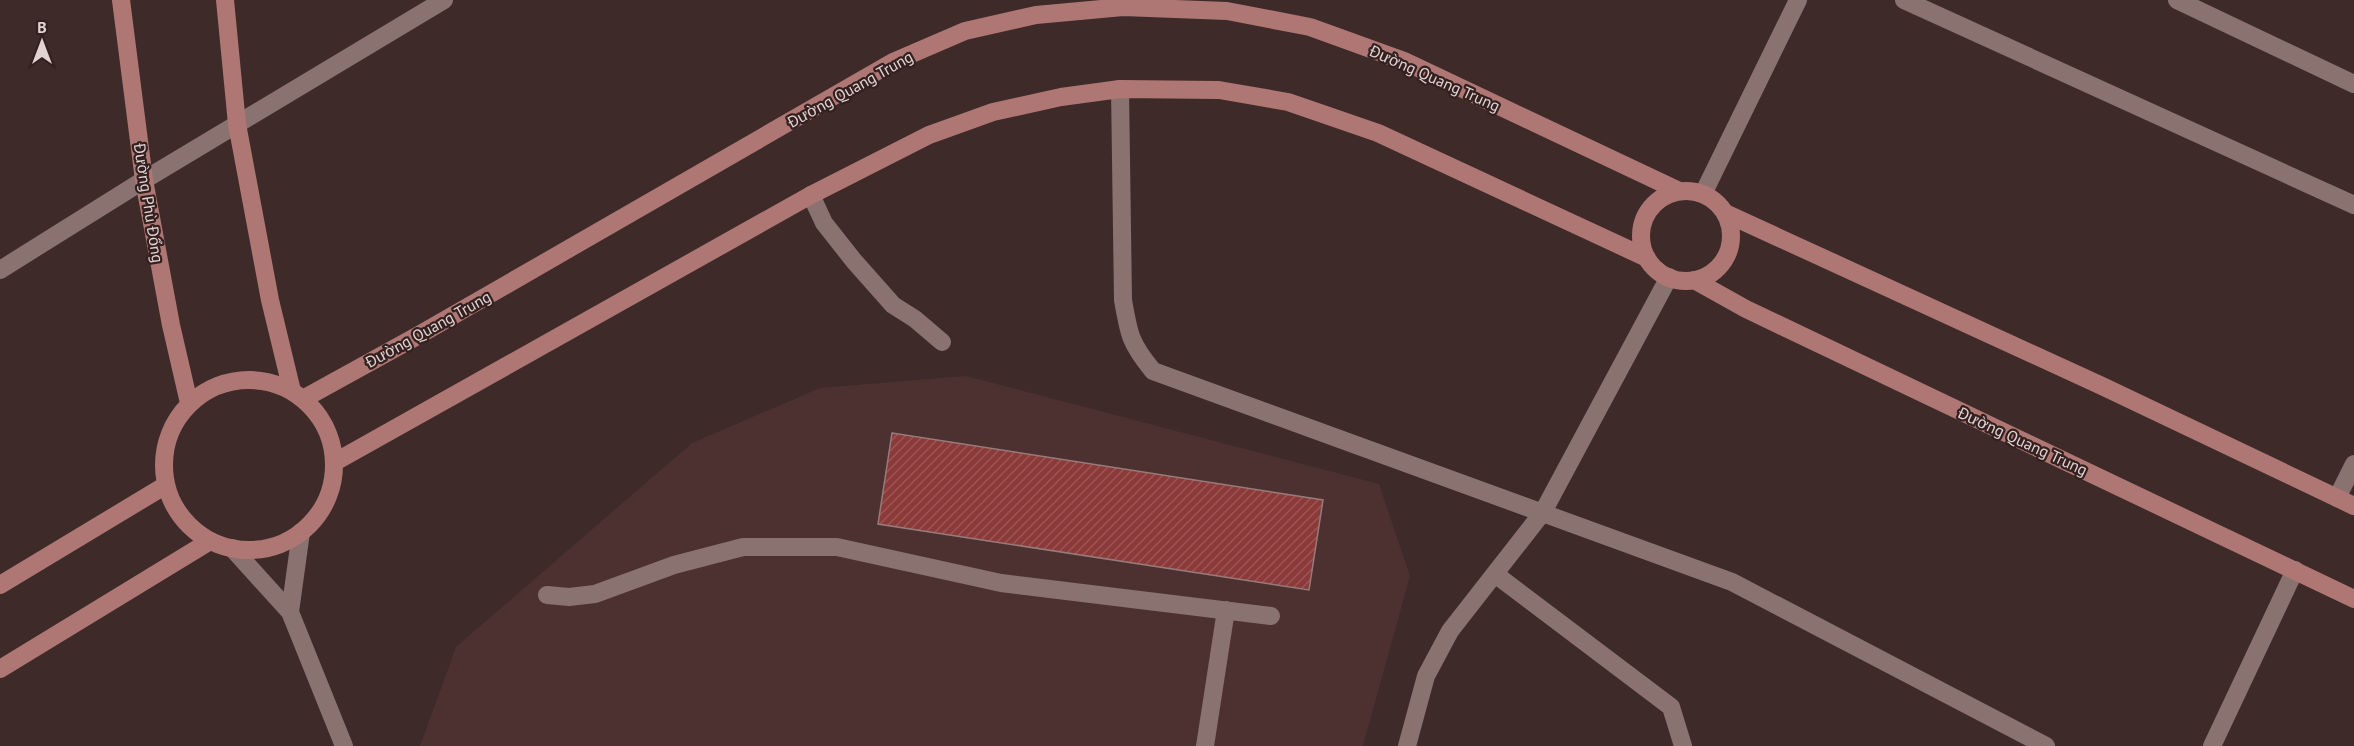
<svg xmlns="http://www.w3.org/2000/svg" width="2354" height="746" font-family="'PT Sans',sans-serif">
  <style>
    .built { fill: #4c3130 }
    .building { fill: url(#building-hatch); stroke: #957c7a; stroke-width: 1.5 }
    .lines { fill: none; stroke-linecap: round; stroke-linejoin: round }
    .minor { stroke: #8a7270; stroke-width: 18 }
    .major { stroke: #af7774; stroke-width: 18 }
    .labels { text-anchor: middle; stroke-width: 4.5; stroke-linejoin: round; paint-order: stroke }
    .street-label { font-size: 16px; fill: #e0d3d2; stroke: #34201f }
  </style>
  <defs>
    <pattern id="building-hatch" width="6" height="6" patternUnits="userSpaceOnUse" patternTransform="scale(1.5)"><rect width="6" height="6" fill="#8c3939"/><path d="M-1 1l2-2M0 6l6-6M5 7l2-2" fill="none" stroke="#9c5555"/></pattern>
  </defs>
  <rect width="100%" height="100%" fill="#3e2a29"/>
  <path class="built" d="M966,376L1379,484L1410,576L1363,746H420L456,647L692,443L820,388Z"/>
  <path class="building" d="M892,433L1323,500L1309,590L878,524Z"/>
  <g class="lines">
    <path class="minor" d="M1904,0L2354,205
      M2177,0L2354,84
      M1120,89L1123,300C1129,335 1130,343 1153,371L1732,582L2046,746
      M1703,194L1798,0
      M811,195L824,223L854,261L893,305L915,319L942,342
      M0,270L144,180L444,0
      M2337,498L2354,464
      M232,548L290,612L344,746
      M1495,574L1671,707L1683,746
      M547,595L569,597L595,594L674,565L743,547H837L1001,583L1271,616
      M290,612L301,532
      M1205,746L1226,610
      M1407,746L1426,676L1450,631L1543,512L1669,277
      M2212,746L2295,570"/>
    <path class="major" d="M121,0L144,180L171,325L189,403
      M225,0L237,124L270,300L292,391
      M1641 236a45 45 0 1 1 90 0a45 45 0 1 1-90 0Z
      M1725,213L2102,386L2354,506
      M1694,280L1746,309L2354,599
      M164 465a85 85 0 1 1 170 0a85 85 0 1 1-170 0Z
      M303,399L419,335L893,62L965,31L1036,15L1123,7L1227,11L1310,27L1404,61L1679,191
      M335,462L811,195L929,135L993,112L1061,97L1120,89L1219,90L1288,102L1378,133L1647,258
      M0,585L166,485
      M0,669L210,541"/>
  </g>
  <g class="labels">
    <g class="street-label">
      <text transform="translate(1435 78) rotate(24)" y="6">Đường Quang Trung</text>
      <text transform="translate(850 89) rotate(-29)" y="6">Đường Quang Trung</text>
      <text transform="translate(149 203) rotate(81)" y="6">Đường Phù Đổng</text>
      <text transform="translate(428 329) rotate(-29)" y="6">Đường Quang Trung</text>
      <text transform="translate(2023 441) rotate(25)" y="6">Đường Quang Trung</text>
    </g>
  </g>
  <g transform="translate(42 42)" stroke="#34201f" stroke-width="4.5" paint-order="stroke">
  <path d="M0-4.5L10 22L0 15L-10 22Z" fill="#e0d3d2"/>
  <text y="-9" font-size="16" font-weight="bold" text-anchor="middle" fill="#e0d3d2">B</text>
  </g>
</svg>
